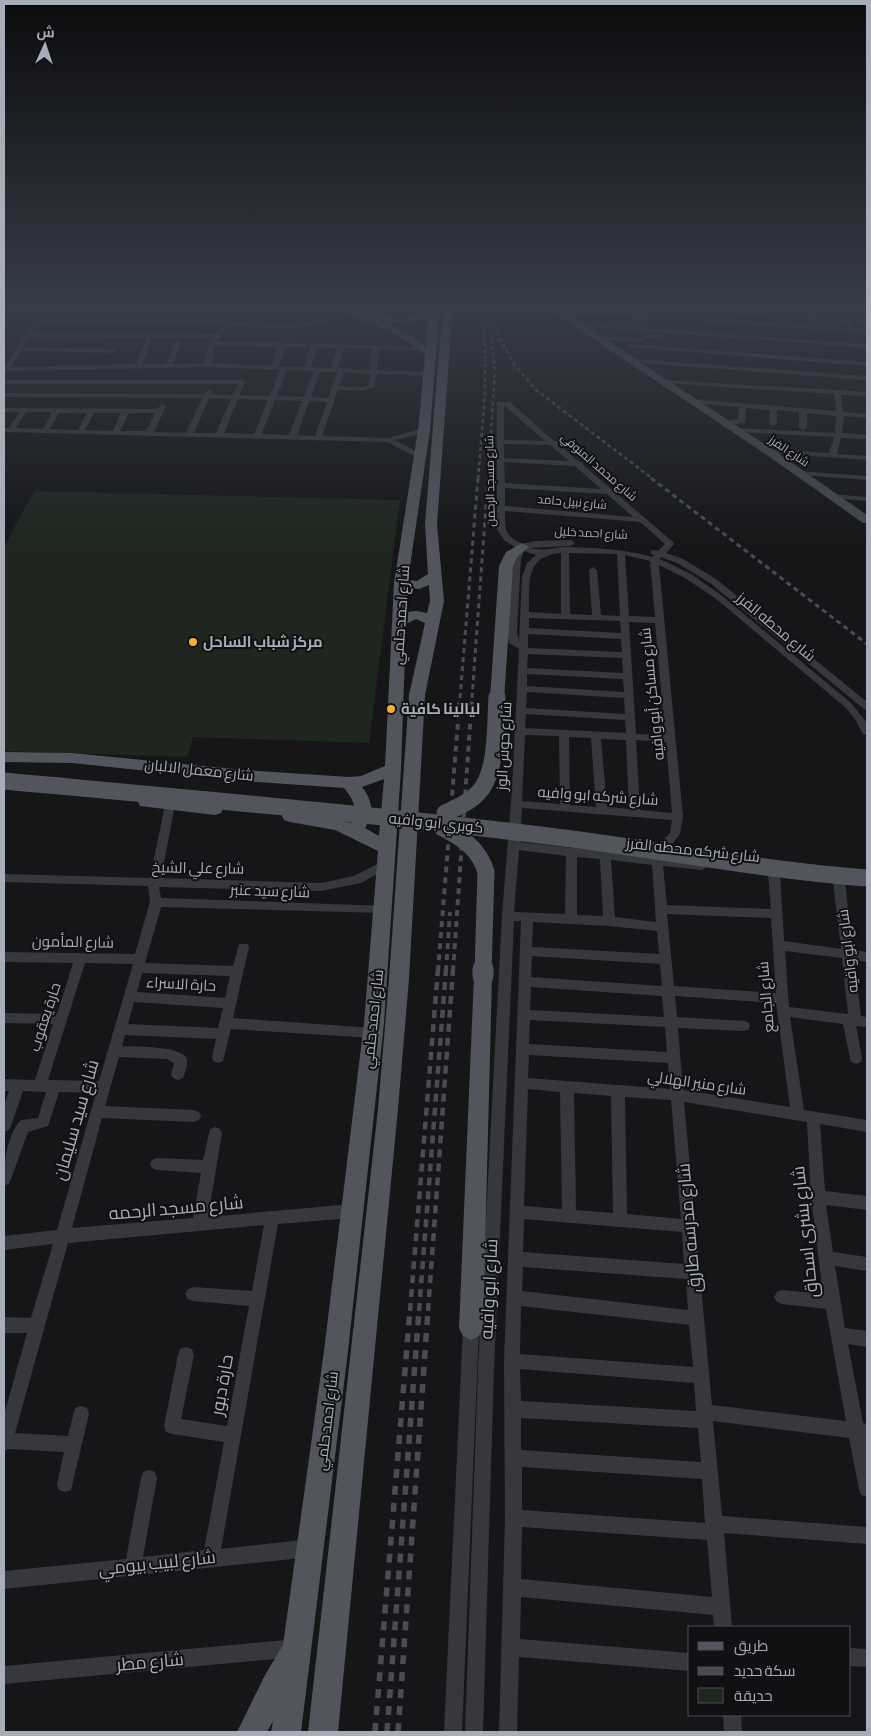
<svg xmlns="http://www.w3.org/2000/svg" width="871" height="1736" font-family="'Asap Condensed',Cairo,sans-serif">
  <style>
    .green { fill: #1e261f }
    .lines { fill: none; stroke-linecap: round; stroke-linejoin: round }
    .street { fill: #37383d; fill-rule: evenodd }
    .secondary { fill: #45474d; fill-rule: evenodd }
    .primary { fill: #53555c; fill-rule: evenodd }
    .rail-far4 { stroke: #4a4c52; stroke-width: 2.5; stroke-dasharray: 4 3; stroke-linecap: butt }
    .rail-far3 { stroke: #4a4c52; stroke-width: 3; stroke-dasharray: 5 4; stroke-linecap: butt }
    .rail-far2 { stroke: #4a4c52; stroke-width: 4; stroke-dasharray: 6 5; stroke-linecap: butt }
    .rail-far1 { stroke: #4a4c52; stroke-width: 4.5; stroke-dasharray: 8 6; stroke-linecap: butt }
    .rail { stroke: #4a4c52; stroke-width: 5.5; stroke-dasharray: 9 8; stroke-linecap: butt }
    .primary-bridge-far2 { stroke: #53555c; stroke-width: 14 }
    .primary-bridge-far1 { stroke: #53555c; stroke-width: 17 }
    .primary-bridge { stroke: #53555c; stroke-width: 21 }
    .poi-dot { fill: #f2b134; stroke: #111113; stroke-width: 2 }
    .labels { text-anchor: middle; stroke-width: 4; stroke-linejoin: round; paint-order: stroke }
    .far-street-label { font-size: 12px; fill: #a8adb8; stroke: #111113 }
    .street-label { font-size: 15px; fill: #a8adb8; stroke: #111113 }
    .poi-label { font-size: 15px; font-weight: bold; fill: #a8adb8; stroke: #111113; text-anchor: start }
    .near-street-label { font-size: 18px; fill: #a8adb8; stroke: #111113 }
  </style>
  <rect width="100%" height="100%" fill="#161618"/>
  <path class="green" d="M34,491L400,500L369,743L193,737L187,757L4,751V547Z"/>
  <g class="lines">
    <path class="street" d="M54,304L235,306L236,304H242L232,322L294,325L354,313V315L294,329L229,326L217,341L425,347V349L423,350L379,349L377,370L429,372L432,374L429,376L377,374L374,387L363,391L338,390L322,436L388,438L424,428L428,430L427,432L395,440L425,456L418,458L387,442L4,432V428H9L19,412H4V408L157,409L162,404L166,406L154,432L186,433L202,398L4,397V393L204,394L209,389L213,391L211,394L233,395L238,384H4V380H242L245,382L240,395L270,396L280,370L208,367L9,371L4,375V368L29,328L32,326L35,328L32,333L216,334L224,324L36,322L33,320L34,319L227,320L233,310L65,306L38,310L35,308ZM30,337L147,338L135,364L11,367L21,351L113,353L116,351L113,349L23,347ZM153,338H213L209,343L205,363L173,364L181,342L178,340L175,342L166,364H142ZM215,345L278,347L272,366L212,363ZM285,347H310L304,367L279,366ZM317,347L337,348L331,368L311,367ZM344,348L372,349L370,370L338,368ZM287,370L314,371L304,397L277,396ZM320,372H337L328,398L311,397ZM344,373L370,374L369,385L362,387L339,386ZM209,398L231,399L216,433H194ZM238,399L268,400L254,434L224,433ZM275,400L302,401L289,435L262,434ZM309,401L327,402L315,436L297,435ZM26,412H52L43,429L16,428ZM59,413H87L78,430L50,429ZM94,413H121L113,431L85,430ZM129,413H155L146,431H120Z
      M639,304H645L644,314L847,328L846,322L671,309L656,304L808,316L807,304H813L814,316L845,318L843,304H849L852,319L867,320V324L852,323L853,328L867,329V333L644,317L643,323L640,325L637,323V317L556,314L553,312L556,310L638,313Z
      M576,323L867,344V348L574,326V324Z
      M647,334H659L662,336L659,338H649L642,342L596,340L593,338L596,336L640,338Z
      M630,344L867,362V366L628,347V345Z
      M631,359L867,376V380L629,362V360Z
      M664,380L867,392V396L841,395L843,412L867,414V418L844,416L842,433L867,435V439L841,438L837,454L867,456V460L768,453L764,451L768,449L829,453L834,437L736,432L732,430L736,428L835,433L836,416L807,413V428L803,430L799,428V412L777,410V424L773,426L769,424L770,410L746,408L745,423L725,425H722V421L738,419L739,407L693,403L689,401L693,399L836,411L834,394L662,383L661,382Z
      M497,402H510L554,441H558V444L579,462H583V465L673,542L674,544L666,553L683,559L716,579L867,702V710L864,709L710,583L677,563L661,557L660,559L691,574L721,595L851,703L867,723V735L863,734L855,719L845,707L715,598L685,578L659,565L683,817L680,834L668,849L664,858L702,862L708,866L702,870L663,866L667,905L771,909L768,874L774,870L780,874L784,941L841,949L833,882L835,879H843L845,882L853,950L867,952V962L854,960L861,1016L867,1017V1027L856,1026L862,1058L861,1062L856,1064L851,1062L850,1058L843,1024L790,1017L804,1110L867,1120V1132L820,1124L825,1191L867,1196V1210L826,1205L833,1252L867,1257V1271L835,1266L845,1328L867,1331V1347L848,1344L863,1423L867,1424V1497L861,1495L859,1489L849,1438L713,1421L722,1516L867,1527V1544L724,1533L732,1627H714L713,1615L521,1597L520,1639L690,1653V1671L519,1657L517,1732H499L505,1518L504,1361L521,921H514L494,1368L483,1732H465L478,1368L502,916L512,789L519,649L509,643L507,632L513,558L517,548L505,541L497,530ZM504,406H505L545,441L504,440ZM504,444L550,445L569,461L504,458ZM504,462L575,466L601,489L505,483ZM505,488L607,494L633,517L505,506ZM505,511L640,522L665,544L658,551L651,550V554L654,555L652,557C625,549 597,548 568,547C553,547 545,552 530,548L571,546L575,543L571,540L535,541L522,544C504,535 505,529 505,511ZM524,551L536,555L527,563L522,577L519,642L517,632L521,558ZM561,553V614L529,612C530,584 524,556 561,553ZM569,553L617,554L620,616L601,615L597,570L593,567L589,570L592,615L570,614ZM625,555L650,561L655,617L629,616ZM529,618L620,621L621,633L529,628ZM629,622L655,623L665,735L636,734ZM528,634L621,639L622,652L528,648ZM528,654L622,658L623,673L527,668ZM527,674L623,679L624,692L527,686ZM527,692L624,698L625,714L526,708ZM526,714L625,720L626,733L525,728ZM525,735L559,736L560,804L522,801ZM569,737L591,738L596,807L570,805ZM601,739L626,740L629,809L607,807ZM636,740L666,742L672,813L640,810ZM522,808L672,820L670,833L659,844L653,857L520,842ZM519,850L566,856L565,914L514,912ZM577,857L600,859L603,916L577,915ZM611,860L652,865L656,922L615,917ZM667,914L771,918L776,993L674,986ZM533,922L609,926L657,931L659,954L532,947ZM785,951L842,958L848,1014L789,1007ZM532,956L660,964L662,986L531,977ZM531,987L662,996L664,1017L530,1010ZM675,996L776,1003L790,1107L683,1090L678,1028L744,1031L748,1030L750,1026L748,1022L744,1021L677,1017ZM530,1020L665,1027L667,1052L529,1044ZM529,1055L668,1063L670,1089L528,1078ZM528,1089L560,1092L562,1209L524,1206ZM574,1093L611,1096L613,1213L576,1210ZM625,1097L671,1100L681,1219L627,1214ZM684,1102L807,1122L811,1197L823,1294L782,1290L777,1292L774,1297L777,1302L782,1304L826,1309L846,1421L712,1405ZM524,1219L682,1232L684,1264L523,1252ZM523,1267L686,1279L688,1310L522,1291ZM521,1306L689,1325L693,1367L520,1354ZM520,1369L694,1383L696,1411L521,1401ZM521,1418L698,1428L701,1462L521,1450ZM522,1467L702,1479L705,1523L522,1510ZM522,1527L707,1540L712,1597L521,1579Z
      M797,471L867,476V480L800,475H797Z
      M831,494L867,497V501L834,498L830,496Z
      M170,801L175,805L161,878L321,883L354,876L387,859L393,863L391,866L361,883L321,891L159,887L161,898L387,906L389,909L387,912L383,913L161,907L145,963L233,966L239,944H247L249,947L233,1018L373,1028L377,1029L379,1033L377,1037L373,1038L231,1029L223,1061L218,1063L213,1061L212,1057L216,1039L125,1035L122,1046C134,1047 182,1045 187,1059C188,1064 185,1073 183,1078L178,1080L173,1078L171,1074L174,1063L167,1059L119,1057L105,1106L194,1110L199,1112L201,1116L199,1120L194,1122L102,1118L72,1228L193,1218L201,1173L157,1170L152,1168L150,1164L152,1160L157,1158L203,1160L210,1129L215,1127L220,1129L222,1133L208,1217L352,1204L357,1206L359,1211L357,1216L352,1218L278,1224L221,1549L311,1539L317,1542L320,1548L317,1554L311,1557L4,1589V1571L126,1559L141,1478L143,1472L149,1470L155,1472L157,1478L143,1557L204,1550L224,1442L172,1434L166,1432L164,1426L178,1355L180,1349L186,1347L192,1349L194,1355L181,1419L227,1426L249,1306L193,1301L188,1299L185,1294L188,1289L193,1287L252,1291L264,1225L68,1243L15,1433L68,1436L75,1408L81,1406L87,1408L89,1414L71,1490L65,1492L59,1490L57,1484L64,1452L8,1449L4,1451V1415L27,1333H4V1317L31,1318L53,1244L4,1250V1236L57,1230L96,1093L59,1092L48,1126L28,1132L11,1179L9,1184L4,1185C4,1165 6,1135 21,1120L38,1118L46,1092L23,1091L11,1126L9,1130L4,1132V1107L9,1091H4V1079L35,1080L53,1024L4,1023V1013L57,1014L73,963L4,962V952L135,954L150,902L148,886L4,882V874L150,878L165,805ZM85,963L133,964L99,1081L48,1080ZM142,973L230,976L225,998L137,992ZM134,1002L223,1008L218,1028L128,1024Z
      M471,1320L476,1323L479,1328L462,1732H444L463,1328L466,1323Z
      M296,1639L302,1642L305,1648L302,1654L296,1657L4,1684V1666Z
      M850,1648L867,1649V1667L850,1666Z
      M723,1715H741L742,1732H724Z"/>
    <path class="secondary" d="M322,304H335L374,318L375,315L378,314C390,317 403,319 416,316C424,314 431,307 439,308V312C421,324 400,324 379,320L411,335L435,355L433,357H427L416,347L392,332Z
      M541,304H552L772,449L867,515V523H863L764,453Z"/>
    <path class="primary" d="M430,304H440L430,430L408,580L417,581L428,574L425,524L443,304H453L437,524L444,601L425,695L409,979L398,1109L338,1732H308L378,1109L389,979L409,695L425,623L416,619L406,624L401,769L384,1023L348,1351L301,1732H271L273,1721L267,1732H237L265,1675L283,1645L324,1351L364,1023L378,851L335,830L290,822L284,820L282,816L284,812C301,807 334,817 351,823C358,809 354,800 344,788L244,781L72,763L4,762V752L72,753L244,770L349,777L361,776L385,766L394,583L418,430ZM429,585L430,601L427,613L416,611L407,612L408,588L419,589ZM384,779L379,836L365,828C374,813 373,801 362,787Z
      M522,543L529,547L517,557L513,566L506,670L504,673H494L492,670L499,566L506,552Z
      M146,796L215,803L221,805L223,809L221,813L215,815L140,806L138,802L140,798Z
      M483,968L490,971L492,976L483,1328L479,1336L471,1340L463,1336L459,1328L474,976L476,971Z"/>
    <path class="rail-far4" d="M487,304L495,370L488,479
      M494,325L511,360L535,389L653,479
      M478,479L485,395V346L479,304"/>
    <path class="rail-far3" d="M651,478L867,644
      M460,698L478,478
      M472,698L488,478"/>
    <path class="rail-far2" d="M438,971L460,697
      M446,971L450,912
      M453,971L472,697"/>
    <path class="rail-far1" d="M410,1311L438,969
      M419,1311L446,969
      M428,1311L453,969"/>
    <path class="rail" d="M375,1732L410,1310
      M387,1732L419,1310
      M398,1732L428,1310"/>
    <path class="primary-bridge-far2" d="M497,698L499,670"/>
    <path class="primary-bridge-far1" d="M4,781C188,798 372,814 556,837C660,850 762,870 867,878
      M445,813C456,808 469,803 478,793C498,773 495,724 497,697
      M441,827C462,838 479,848 486,872L483,971"/>
    <path class="primary-bridge" d="M483,976V969"/>
  </g>
  <linearGradient id="sky" x2="0" y2="1"><stop stop-color="#0c0c0d"/><stop offset="0.56" stop-color="#363c48"/><stop offset="1" stop-color="#363c48" stop-opacity="0"/></linearGradient>
  <rect width="871" height="547" fill="url(#sky)"/>
  <g class="poi-dot">
    <circle cx="193" cy="642" r="5"/>
    <circle cx="391" cy="709" r="5"/>
  </g>
  <g class="labels">
    <g class="far-street-label">
      <text transform="translate(789 451) rotate(34)" y="4">شارع الفرز</text>
      <text transform="translate(599 467) rotate(41)" y="4">شارع محمد المنوفي</text>
      <text transform="translate(490 481) rotate(-91)" y="4">شارع مسجد الرحمن</text>
      <text transform="translate(572 502) rotate(5)" y="4">شارع نبيل حامد</text>
      <text transform="translate(591 533) rotate(3)" y="4">شارع احمد خليل</text>
    </g>
    <g class="street-label">
      <text transform="translate(401 615) rotate(-86)" y="5">شارع احمد حلمي</text>
      <text transform="translate(776 627) rotate(40)" y="5">شارع محطه الفرز</text>
      <text transform="translate(652 694) rotate(-96)" y="5">شارع مساكن أبو وافيه</text>
      <text transform="translate(504 746) rotate(-87)" y="5">شارع حوش الوز</text>
      <text transform="translate(199 770) rotate(6)" y="5">شارع معمل الالبان</text>
      <text transform="translate(598 796) rotate(4)" y="5">شارع شركه ابو وافيه</text>
      <text transform="translate(436 823) rotate(6)" y="5">كوبري ابو وافيه</text>
      <text transform="translate(693 850) rotate(6)" y="5">شارع شركه محطه الفرز</text>
      <text transform="translate(198 868) rotate(1)" y="5">شارع علي الشيخ</text>
      <text transform="translate(270 891) rotate(2)" y="5">شارع سيد عنبر</text>
      <text transform="translate(73 942) rotate(1)" y="5">شارع المأمون</text>
      <text transform="translate(848 951) rotate(-97)" y="5">شارع ابو وافيه</text>
      <text transform="translate(181 984) rotate(3)" y="5">حارة الاسراء</text>
      <text transform="translate(766 997) rotate(-95)" y="5">شارع الجامع</text>
      <text transform="translate(45 1017) rotate(-72)" y="5">حارة يعقوب</text>
      <text transform="translate(373 1019) rotate(-84)" y="5">شارع احمد حلمي</text>
      <text transform="translate(697 1083) rotate(8)" y="5">شارع منير الهلالي</text>
      <text transform="translate(327 1421) rotate(-83)" y="5">شارع احمد حلمي</text>
    </g>
    <g class="poi-label">
      <text x="203" y="647">مركز شباب الساحل</text>
      <text x="401" y="714">ليالينا كافية</text>
    </g>
    <g class="near-street-label">
      <text transform="translate(76 1120) rotate(-74)" y="6">شارع سيد سليمان</text>
      <text transform="translate(176 1208) rotate(-5)" y="6">شارع مسجد الرحمه</text>
      <text transform="translate(689 1228) rotate(-95)" y="6">شارع مدرسه طارق</text>
      <text transform="translate(805 1232) rotate(-96)" y="6">شارع بشرى اسحاق</text>
      <text transform="translate(489 1289) rotate(-87)" y="6">شارع ابو وافيه</text>
      <text transform="translate(222 1385) rotate(-80)" y="6">حارة دبور</text>
      <text transform="translate(157 1563) rotate(-6)" y="6">شارع لبيب بيومي</text>
      <text transform="translate(150 1662) rotate(-5)" y="6">شارع مطر</text>
    </g>
  </g>
  <rect width="871" height="1736" fill="none" stroke="#a8adb8" stroke-width="10"/>
  <rect x="688" y="1626" width="162" height="90" fill="#111113" stroke="#4d4f55"/>
  <rect x="698" y="1642" width="25" height="8" fill="#53555c" stroke="#4d4f55"/>
  <text x="734" y="1651" font-size="15" fill="#a8adb8">طريق</text>
  <rect x="698" y="1667" width="25" height="8" fill="#4a4c52" stroke="#4d4f55"/>
  <text x="734" y="1676" font-size="15" fill="#a8adb8">سكة حديد</text>
  <rect x="698" y="1688" width="25" height="15" fill="#1e261f" stroke="#4d4f55"/>
  <text x="734" y="1701" font-size="15" fill="#a8adb8">حديقة</text>
  <g transform="translate(45 45) rotate(3)" stroke="#111113" stroke-width="4" paint-order="stroke">
  <path d="M0-4L9 19L0 12L-9 19Z" fill="#a8adb8"/>
  <text y="-8" font-size="14" font-weight="bold" text-anchor="middle" fill="#a8adb8">ش</text>
  </g>
</svg>
